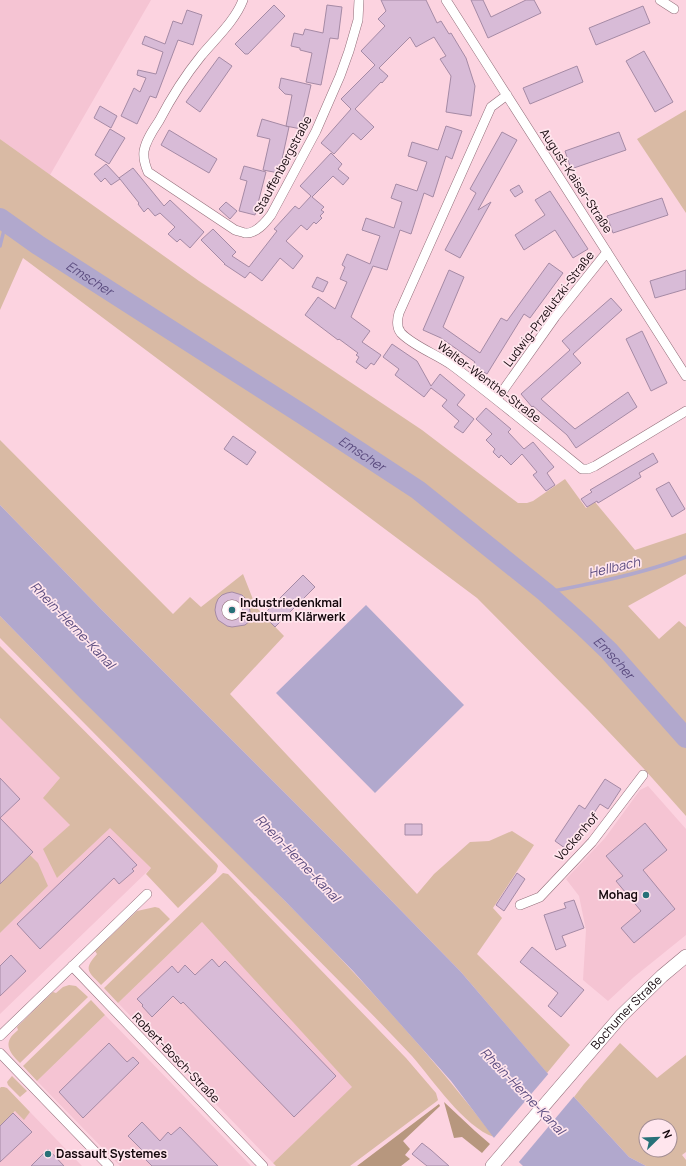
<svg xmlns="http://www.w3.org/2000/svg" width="686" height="1166" font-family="Manrope,sans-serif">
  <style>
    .built { fill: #f5c4d3 }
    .green { fill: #d9baa4; fill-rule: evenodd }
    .forest { fill: #b7977e }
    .water { fill: #b1a8cd }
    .pier { fill: #fcd3e0 }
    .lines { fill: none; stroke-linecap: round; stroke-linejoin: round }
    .stream { stroke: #b1a8cd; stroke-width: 3.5 }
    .river { stroke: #b1a8cd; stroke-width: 20 }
    .building { fill: #d8bbd7; stroke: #a58aa5 }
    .street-casing { stroke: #936e7a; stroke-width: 10 }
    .secondary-casing { stroke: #936e7a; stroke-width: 14 }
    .street { stroke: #fff; stroke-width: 9 }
    .secondary { stroke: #fff; stroke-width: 13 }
    .poi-dot { fill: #277178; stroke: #ffe5ed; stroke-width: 1.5 }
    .labels { text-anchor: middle; stroke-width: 3.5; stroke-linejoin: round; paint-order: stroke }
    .street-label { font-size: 12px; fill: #14070c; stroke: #ffe5ed }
    .poi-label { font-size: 12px; font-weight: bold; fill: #14070c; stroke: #ffe5ed; text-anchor: start }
    .water-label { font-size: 13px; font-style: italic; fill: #5c4d80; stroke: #ffe5ed }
  </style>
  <rect width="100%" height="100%" fill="#fcd3e0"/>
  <path class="built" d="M0,0H151L50,175L0,139Z
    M0,718L60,778L70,825L57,878L110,827L151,868L0,1014V933L48,886L0,884Z
    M648,786L686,829V935L634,977L608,1001L583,980L586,930L579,896L566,879L605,838L640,790Z
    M202,922L353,1087L273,1163L118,1003Z
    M105,1015L150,1061L251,1166H120L37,1081Z
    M16,1111L24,1119L30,1112L82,1166H0V1126Z"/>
  <path class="green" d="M686,110V213L637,139Z
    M0,139L199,281L422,430L518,503H527L533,501L565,479L586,508L595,502L635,550L686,533V574L628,606L659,639L679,621L686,627V816L645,770L589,711L477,598L23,258L0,310Z
    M0,440L173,614L190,597L201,607L243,574L256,607L284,636L230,694L417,894L434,874L470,842L489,841L512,831L534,845L493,908L502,918L477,954L570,1045L547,1073L461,972L340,848L101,609L0,505Z
    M0,616C71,689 144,761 217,833C314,929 411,1028 494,1137C464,1127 433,1080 412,1056C393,1036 374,1016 354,996L0,638Z
    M0,646L217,864L218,866L216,872L178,908L146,874L151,868L110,828L57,878L43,849L70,825L43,798L60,778L0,718Z
    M30,855L38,863L48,886L0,933V884Z
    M223,873L228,874L406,1058L436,1093L438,1100L437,1101L350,1166H276L273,1163L352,1087L202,922L118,1003L104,988Z
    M155,907L159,908L170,919L101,985C88,971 83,970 97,954L95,951L137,911Z
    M69,985L76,986L88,997L20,1063C13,1056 4,1047 11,1037C13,1034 16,1032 18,1030L17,1027L53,992L56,993L63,987Z
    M91,1000L105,1015L37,1081L23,1066Z
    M620,1043L657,1078L686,1055V1152L682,1155L686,1160V1166H646L629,1157L574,1097L584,1084ZM646,1126H670V1150H646Z
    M12,1076L27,1091L20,1097L8,1085L7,1082Z
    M1,1087H4L7,1088L30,1112L24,1120L15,1111L0,1126V1088Z"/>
  <path class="forest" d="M444,1102L475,1131L490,1144L482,1153L462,1137L454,1138Z
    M439,1104L440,1106L403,1141L410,1149L405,1155L410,1159L401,1166H357Z"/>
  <path class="water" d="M0,505L101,609L340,848L461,972L549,1075L574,1097L629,1157L646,1166H523L494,1138L451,1081L354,972L285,901L80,698L0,616Z
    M366,605L464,705L375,793L276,693Z"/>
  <path class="pier" d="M550,1072L575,1095L518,1163L493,1139Z"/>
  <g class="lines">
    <path class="stream" d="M0,246L6,222
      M545,592C561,590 577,586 593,583C626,576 655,569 686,557"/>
    <path class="river" id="s1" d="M0,218L38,245L302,414L418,490L545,592L583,626L609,651L686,738"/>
  </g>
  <path class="building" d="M381,0H426L437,23L441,21L449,34L451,33L466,58L475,86L471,116L446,112L451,76L440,59L446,56L434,37L416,47L410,37L379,68L388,76L382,83L381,82L355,109L374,127L361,140L353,133L334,154L321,143L351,109L341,99L375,65L361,51L385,26L378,19L386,11Z
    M471,0H483L491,17L526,0H534L541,13L488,38Z
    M274,5L285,16L248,54H245L235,44Z
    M327,5L342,7L338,39L330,38L321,85L306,82L312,53L300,50V48L291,46L294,33L303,35L305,29L323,33Z
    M643,6L650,23L596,45L589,28Z
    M187,10L202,15L193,45L178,40L156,98L150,96L137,124L121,116L134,88L140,92L146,78L137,75L138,70L156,74L163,52L142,44L145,36L165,44L173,21L182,24Z
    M644,51L673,102L655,112L626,61Z
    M219,57L232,66L200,112L186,102Z
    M577,66L583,82L530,104L523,88Z
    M281,78L311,85L301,129L286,126L292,95L285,94L279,88Z
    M100,106L117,116L111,128L94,118Z
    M262,119L289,127L279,173L263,170L270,139L257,136Z
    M446,126L462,131L452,159L446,156L433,197L424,193L411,234L400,230L387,270L373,266L351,317L370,331L362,342L381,355L374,365L371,363L366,369L356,362L359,357L356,355L358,353L339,339L338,340L305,315L318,297L335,309L347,282L340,279L345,267L342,265L347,254L370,264L380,236L362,230L366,218L394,228L402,202L391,198L396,184L417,191L427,162L408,156L412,142L438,150Z
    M110,129L125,138L109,164L95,155Z
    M169,130L217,159L209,173L161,145Z
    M502,132L517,140L478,210L491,202L460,258L445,250L476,193L470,189Z
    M619,132L626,150L571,169L565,151Z
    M331,153L342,164L338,169L349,178L343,185L333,176L312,197L324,207L321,210L324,212L320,216L322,218L316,224L314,222L307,230L301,225L286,241L303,256L293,269L280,258L262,281L250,272L245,278L224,264H225L201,240L213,229L236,252L232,256L249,267L277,231L274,229L295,206L299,209L311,196L300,186Z
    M106,164L120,179L119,178L133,168L164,206L170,200L204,232L190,248L180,239L177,242L168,234L175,227L160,213L155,216L148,208L144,212L138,204L139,203L120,179L111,185L105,178L101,182L94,174Z
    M244,166L266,172L255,215L239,211L247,181L240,179Z
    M519,185L523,192L515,197L510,190Z
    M550,191L588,249L573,258L555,230L524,250L515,235L545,215L535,200Z
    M662,198L668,215L613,233L607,216Z
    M226,202L237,211L230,219L219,209Z
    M549,263L563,273L530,318L524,314L487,374L473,365L475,362L441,338L423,330L449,270L464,277L443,327L480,353L501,318L507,321Z
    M686,270V289L655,298L650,281Z
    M317,277L328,282L323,292L312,287Z
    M611,298L622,310L573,354L581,363L541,399L575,429L628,392L637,407L576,448L567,435L533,406L532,407L521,394L570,350L562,341Z
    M642,331L667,383L651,391L626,339Z
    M392,344L417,361L431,386L440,374L465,395L457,405L474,419L463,433L454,427L459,421L442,406L447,400L431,388L424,397L395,375L399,369L383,357Z
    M486,408L511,429L508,432L524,449L533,442L543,454L554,467L547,473L555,485L546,491L533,475L537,472L522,454L511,465L501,455L499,458L493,452L495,449L486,440L492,434L476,419Z
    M233,436L256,452L247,465L224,449Z
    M653,453L658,462L639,473L641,477L598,503L597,501L587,507L581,499L592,492L590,490Z
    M669,482L685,509L672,517L656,489Z
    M303,575L315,587L275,627L263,615Z
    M232,592L242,595L246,599L249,604L251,620L245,625L232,627L227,626L218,620L216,615L215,610L216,604L218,599L222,595L227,593Z
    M0,778L20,799L0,818L33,852L0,884Z
    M605,779L621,789L608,809L600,804L569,851L555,841L579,805L585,809Z
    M645,823L667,850L643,870L675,909L634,943L621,928L641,911L616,881L623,876L606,856Z
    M405,824H422V835H405Z
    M109,836L137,865L132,869L134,871L119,884L114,878L40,949L17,924Z
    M517,873L525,879L504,911L496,905Z
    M574,900L584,928L562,936L566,946L556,950L544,915L566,908L564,903Z
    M532,947L584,990L561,1017L548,1006L558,993L520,962Z
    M11,955L26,971L0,996V966Z
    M212,959L219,967L225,961L336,1076L294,1117L183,1002L181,1004L173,996L152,1017L142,1006L143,1005L137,999L172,966L178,973L185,965L195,975Z
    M109,1043L127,1062L133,1057L139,1063L83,1118L59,1092Z
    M13,1113L32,1132L0,1162V1126Z
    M142,1122L160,1141L168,1132L171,1135L180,1127L218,1166H152L146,1160L149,1157L128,1136Z
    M422,1143L431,1150L449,1166H427L412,1154Z
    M48,1149L64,1166H31Z"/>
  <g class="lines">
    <g class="street-casing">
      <path id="street" d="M243,0C235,21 215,39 201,56C184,77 171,98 159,121C153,130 146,140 144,151C143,159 145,165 148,172L235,230C238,231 242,232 245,233C256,234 265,223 271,215L316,131L340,76L349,51L358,20L359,0
        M446,0L686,376
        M660,0L674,9
        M507,95L491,107L399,313C397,320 396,327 401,333C413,346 438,355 453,366C497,399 539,434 582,469H588L595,466L686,411
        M497,399L555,317L607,252
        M226.5 610a5.5 5.5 0 1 1 11 0a5.5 5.5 0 1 1-11 0Z
        M520,905L540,897L592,842L643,775
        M72,966L263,1166
        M0,1036L147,894
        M0,1053L109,1166"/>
    </g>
    <g class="secondary-casing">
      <g id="secondary">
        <path id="s2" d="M492,1166L621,1016L662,976L686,956"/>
      </g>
    </g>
    <use href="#street" class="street"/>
    <use href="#secondary" class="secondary"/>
  </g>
  <g class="poi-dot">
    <circle cx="232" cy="610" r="4"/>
    <circle cx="646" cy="895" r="4"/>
    <circle cx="48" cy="1154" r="4"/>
  </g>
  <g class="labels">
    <g class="street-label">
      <text transform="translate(283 165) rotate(-62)" y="4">Stauffenbergstraße</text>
      <text transform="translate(576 181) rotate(57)" y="4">August-Kaiser-Straße</text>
      <text transform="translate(549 309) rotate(-53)" y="4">Ludwig-Przelutzki-Straße</text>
      <text transform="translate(489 382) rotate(37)" y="4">Walter-Wenthe-Straße</text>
      <text transform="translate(577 837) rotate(-49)" y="4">Vockenhof</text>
      <text dy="4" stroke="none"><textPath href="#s2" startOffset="204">Bochumer Straße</textPath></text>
      <text transform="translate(176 1058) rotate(46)" y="4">Robert-Bosch-Straße</text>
    </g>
    <g class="poi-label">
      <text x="240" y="607">Industriedenkmal<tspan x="240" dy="14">Faulturm Klärwerk</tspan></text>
      <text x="638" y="899" text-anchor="end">Mohag</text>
      <text x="56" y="1158">Dassault Systemes</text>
    </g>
    <g class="water-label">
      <text dy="5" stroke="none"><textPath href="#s1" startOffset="108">Emscher</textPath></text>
      <text dy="5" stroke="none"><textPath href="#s1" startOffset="432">Emscher</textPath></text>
      <text transform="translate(614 567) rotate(-13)" y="5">Hellbach</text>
      <text transform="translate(73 625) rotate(46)" y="5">Rhein-Herne-Kanal</text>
      <text dy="5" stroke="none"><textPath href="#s1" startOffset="757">Emscher</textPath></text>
      <text transform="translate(298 858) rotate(46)" y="5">Rhein-Herne-Kanal</text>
      <text transform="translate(523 1091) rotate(46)" y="5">Rhein-Herne-Kanal</text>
    </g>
  </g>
  <g transform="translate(658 1138) rotate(67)"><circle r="19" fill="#ffe5ed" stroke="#a18c93"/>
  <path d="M0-3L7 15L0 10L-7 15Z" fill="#277178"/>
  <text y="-6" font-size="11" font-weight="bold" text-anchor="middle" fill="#14070c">N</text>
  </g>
</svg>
